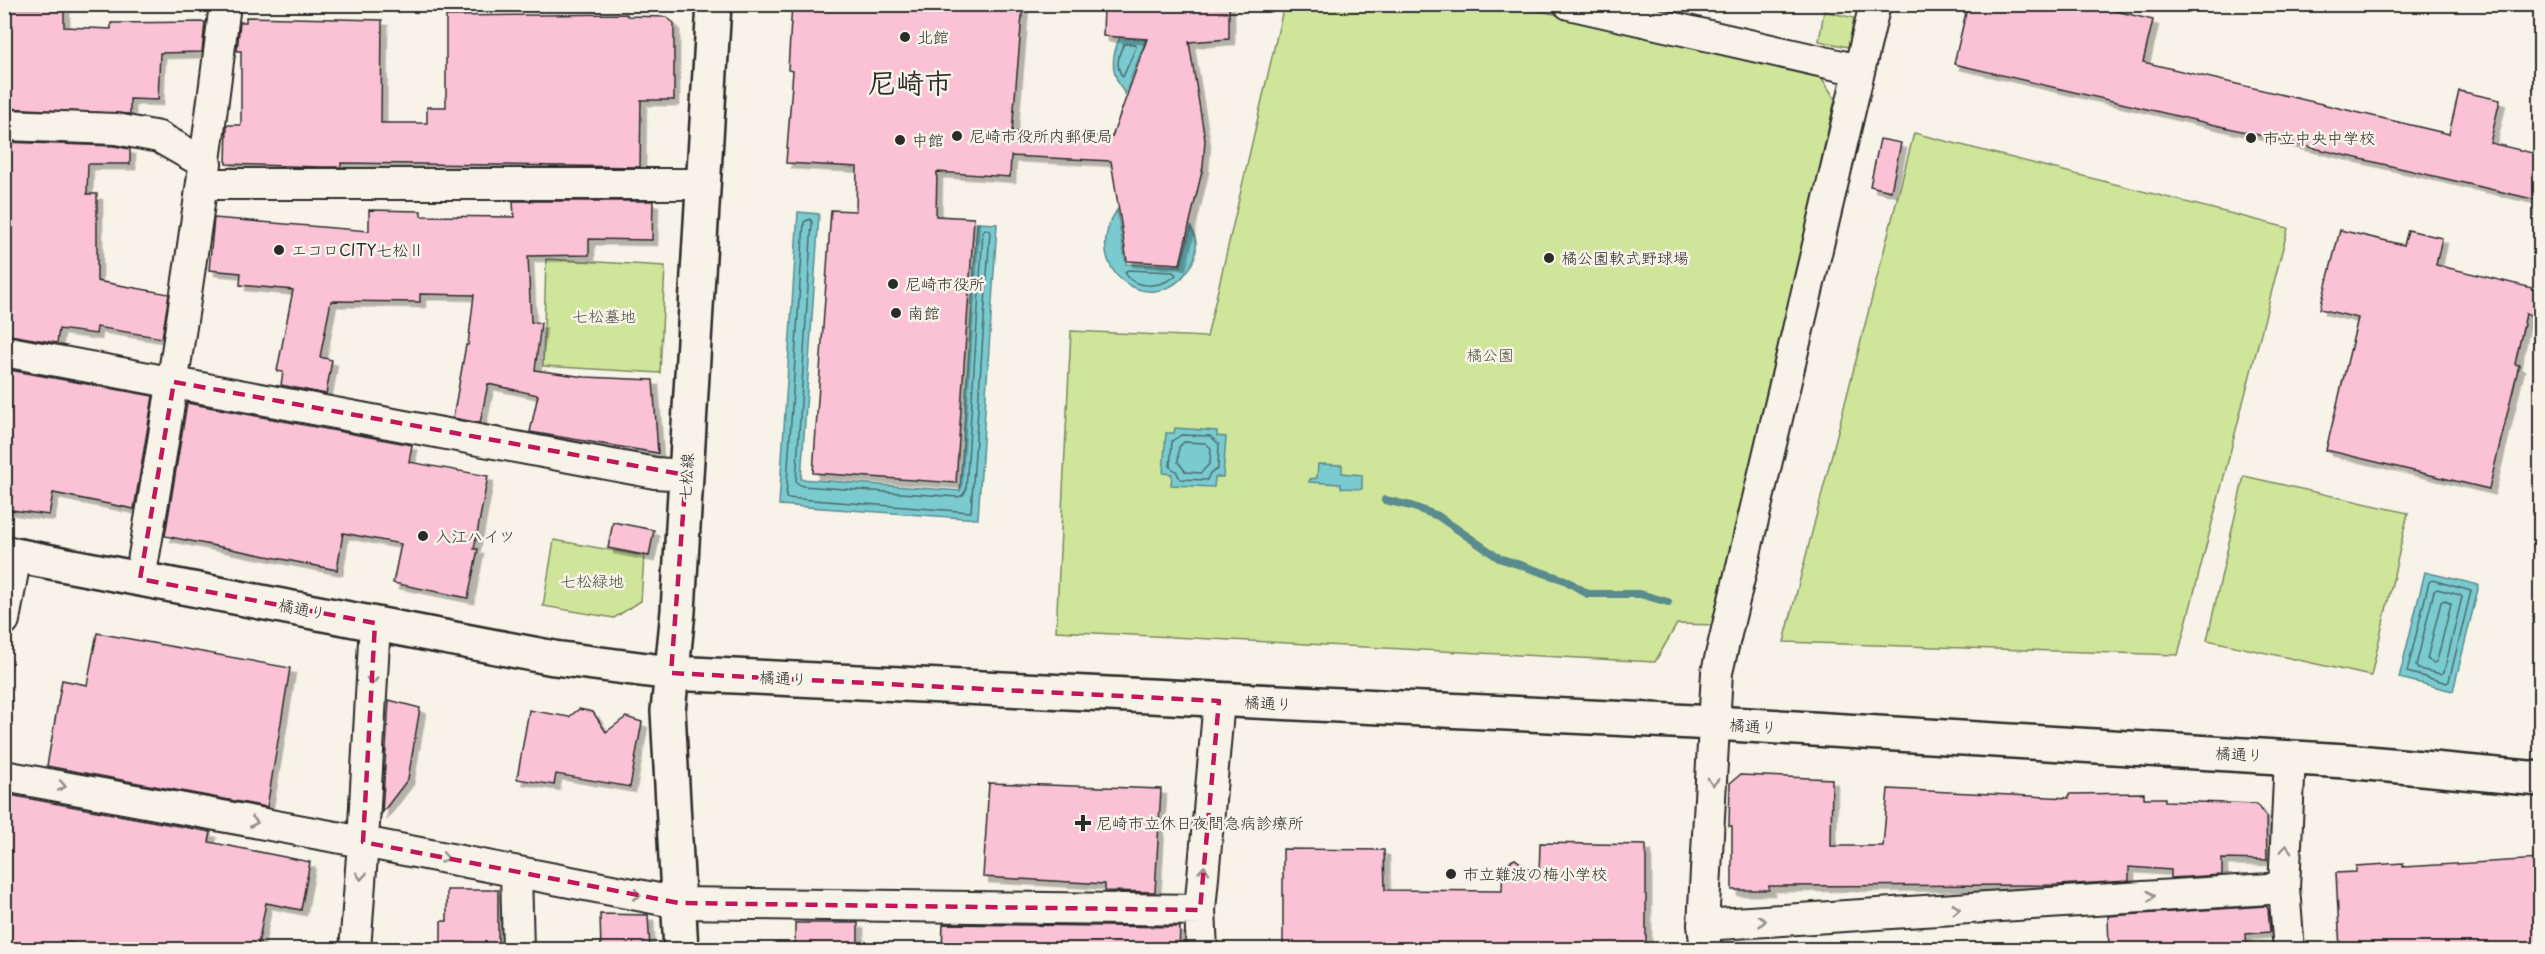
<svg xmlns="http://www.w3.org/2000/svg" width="2545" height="954" font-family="'Playpen Sans','Klee One',sans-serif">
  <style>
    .green { fill: #cfe59a; stroke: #7d8862; stroke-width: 1.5 }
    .water { fill: #7acbd0; stroke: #5a8b8e; stroke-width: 1.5 }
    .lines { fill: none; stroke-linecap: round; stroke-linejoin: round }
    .shore { stroke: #4b6b6d; stroke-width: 1.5 }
    .stream { stroke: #5a8b8e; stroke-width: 8 }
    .building { fill: #fbc2d6; stroke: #2b2b2b; stroke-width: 1.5; filter: url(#shadow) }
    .minor-casing { stroke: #2b2b2b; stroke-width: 34 }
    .tertiary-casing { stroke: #2b2b2b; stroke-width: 38 }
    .minor { stroke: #f7f3e8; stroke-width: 30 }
    .tertiary { stroke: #f7f3e8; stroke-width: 33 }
    .oneway { stroke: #918f8a }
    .marked { fill: none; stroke: #c2185b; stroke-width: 4.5; stroke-dasharray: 12 8; stroke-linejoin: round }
    .poi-dot { fill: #2b2b2b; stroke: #f7f3e8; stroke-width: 2 }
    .labels { text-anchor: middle; stroke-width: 5; stroke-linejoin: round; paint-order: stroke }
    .poi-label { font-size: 16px; fill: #2b2b2b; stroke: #f7f3e8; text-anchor: start }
    .park-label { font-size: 16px; fill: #4c5041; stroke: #f7f3e8 }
    .street-label { font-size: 16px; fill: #2b2b2b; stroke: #f7f3e8 }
    .town-label { font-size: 28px; font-weight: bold; fill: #2b2b2b; stroke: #f7f3e8 }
  </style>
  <defs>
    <filter id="shadow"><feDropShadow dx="5.5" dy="5.5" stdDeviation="0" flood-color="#0004"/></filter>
  </defs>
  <rect width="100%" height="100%" fill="#f7f3e8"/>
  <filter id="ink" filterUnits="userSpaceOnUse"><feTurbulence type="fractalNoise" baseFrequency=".0167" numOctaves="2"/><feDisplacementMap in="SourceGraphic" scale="12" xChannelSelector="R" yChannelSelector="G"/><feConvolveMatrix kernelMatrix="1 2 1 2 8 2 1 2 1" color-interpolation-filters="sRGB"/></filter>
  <g filter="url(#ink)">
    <path class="green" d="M1284,5H1513L1818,72L1835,99L1717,625L1677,624L1655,662L1056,631L1071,331L1207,337Z
      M1824,11L1854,18L1849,47L1819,41Z
      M1914,133L2288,228L2178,655L1784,642Z
      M546,259L665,266L660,373L543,366Z
      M2244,476L2408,513L2371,676L2207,640Z
      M554,540L644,556L641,601L614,618L543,606Z"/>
    <path class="water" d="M1120,37L1146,39L1125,94C1111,74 1110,59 1120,37Z
      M1117,210L1126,264L1181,266L1191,227C1198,240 1198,254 1190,267C1156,323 1076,272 1117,210Z
      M798,212L819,214L801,479L960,491L977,223L997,224L978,519L779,505Z
      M1175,428L1217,431V436L1226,437L1223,477H1215L1214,487L1171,485L1172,474L1163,473L1166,433H1174Z
      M1318,464L1342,465V473L1362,475V489L1341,488V484L1309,482L1310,479L1317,478Z
      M2425,572L2479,585L2453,691L2399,678Z"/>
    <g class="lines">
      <path class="shore" d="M1124,44H1134L1136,47L1123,77C1115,68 1118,54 1124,44Z
        M810,219L812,222L796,482L802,486L958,497L963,495L966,490L983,232L985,229L990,231L971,512L786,498L804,222Z
        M1128,270L1173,272L1176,275C1163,288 1133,290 1125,272Z
        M1181,435L1210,436L1219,444L1218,469L1210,473L1207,480L1180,479L1176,471L1170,467L1172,441Z
        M1184,442L1205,443L1211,448L1210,463L1201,473L1186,472L1178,462L1179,447Z
        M2432,580L2471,591L2449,681L2447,683L2407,672L2429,582Z
        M2437,589L2460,595L2462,597L2444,672L2441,674L2418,669L2416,666L2434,591Z
        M2444,600L2451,604L2437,661L2434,663L2427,659L2441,602Z"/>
      <path class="stream" d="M1385,500L1411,506L1438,516L1499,558L1565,580L1588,594H1640L1668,602"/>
    </g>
    <path class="building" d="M792,4H1023L1012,132L1112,137L1147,39L1103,36L1104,4H1229V39L1189,42L1205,140L1203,167L1180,264L1127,261L1111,161L1011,156L1010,177L937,172L936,216L974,218L956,483L813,473L831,210L856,211L857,167L786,163L793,71L788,70Z
      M1968,4H2087L2153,20L2143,62L2449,134L2459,91L2500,100L2490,143L2541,155V201L1954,64Z
      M4,8H64V27L111,29V23L205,22L202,52L160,53L158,100L130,99V114L4,108Z
      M627,14V16L666,17L674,23V100H641L640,167L341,163V167H319L226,164L227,125H241V51H237L240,22H246V17L382,20L381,123H427V107H446V16Z
      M1880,139L1901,143L1891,191L1870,186Z
      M4,142L114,146L130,149V164H88L87,194H97V281L169,294L162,338L97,327L96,334L59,329L57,343L4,334Z
      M513,201H653L652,240L589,239V255L528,256L531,322L541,323L535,370L585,377L653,380L658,453L530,432L538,395L488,384L480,423L453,418L466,345H468L474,295L420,294V302L331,301L320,357L332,360L326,394L281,385L283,372L277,371L293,290L240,285L241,273L209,270L214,218L369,231V210L421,211V216L514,217Z
      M2340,230L2404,245L2408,230L2442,238L2436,265L2541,290V318L2526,314L2515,364L2519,365L2489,489L2326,450L2358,318L2320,309Z
      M4,369L153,396L134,509L53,493L49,515L4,509Z
      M187,403L412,445L409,462L488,476L474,549H478L468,598L393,583L401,544L343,533L337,570L165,536Z
      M613,522L654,530L649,556L608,548Z
      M97,633L290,668L267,807L47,766L62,680L87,685Z
      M389,700L420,708L408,779L382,813Z
      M579,709L593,712L606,732L626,717L642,722L630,787L556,774L554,785L517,779L529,710L569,717Z
      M1740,775L1832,779L1831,846H1883L1888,789L2069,798V794L2144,793V798H2165V801L2257,804L2266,816L2267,860L2222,859V875L2171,878V870L2129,867V881L2058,885L1769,886V890H1732V826H1729L1730,783Z
      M989,783L1161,789L1155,892L1105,891V884L983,877Z
      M4,794L211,832L209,842L310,862L301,910L266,903L257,950H229L205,945L204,950H104L61,941L59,950H22L4,946Z
      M1540,843L1646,845V950H1283V849L1384,850L1385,890L1502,891L1503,865L1515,859L1539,877Z
      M2541,859V950H2340L2336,873L2356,872V866L2403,863V867Z
      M447,890H498V950H441V921H447Z
      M2266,906L2268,909L2270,932L2246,934L2247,950H2109L2108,916Z
      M600,914L648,915L650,950H601Z
      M795,923H858V950H795Z
      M943,924L1180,927L1179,950H942Z"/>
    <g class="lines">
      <g class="minor-casing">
        <path id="minor" d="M1569,4L1859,70
          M4,125L116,129L159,137L206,164
          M204,184H702
          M4,351L655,473L686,475
          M140,579C173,388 202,197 225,4
          M4,620L16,555
          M4,776L363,842L679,903L1200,910
          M516,872L518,950
          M1703,925L2284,888
          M355,950L363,842L375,623
          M1202,950L1200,910L1219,701
          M1706,950L1703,925L1717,672L1875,4
          M2289,950L2284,888L2290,757"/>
      </g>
      <g class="tertiary-casing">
        <path id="tertiary" d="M4,553L554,658L671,673L1714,723L2346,761L2540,779
          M681,950L668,711L678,611L714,4"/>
      </g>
      <use href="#minor" class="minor"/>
      <use href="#tertiary" class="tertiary"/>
    </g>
    <defs><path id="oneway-chevron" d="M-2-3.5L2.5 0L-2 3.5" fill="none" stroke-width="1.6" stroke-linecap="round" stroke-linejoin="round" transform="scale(1.5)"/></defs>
    <g class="oneway">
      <use href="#oneway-chevron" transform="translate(372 681) rotate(93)"/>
      <use href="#oneway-chevron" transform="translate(1713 782) rotate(93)"/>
      <use href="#oneway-chevron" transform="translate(62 786) rotate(10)"/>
      <use href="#oneway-chevron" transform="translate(254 822) rotate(10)"/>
      <use href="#oneway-chevron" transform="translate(2286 849) rotate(-87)"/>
      <use href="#oneway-chevron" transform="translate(445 858) rotate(11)"/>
      <use href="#oneway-chevron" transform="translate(1204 870) rotate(-85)"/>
      <use href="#oneway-chevron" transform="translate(361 876) rotate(94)"/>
      <use href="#oneway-chevron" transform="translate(637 895) rotate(11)"/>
      <use href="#oneway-chevron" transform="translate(2151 896) rotate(-4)"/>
      <use href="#oneway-chevron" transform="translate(1956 909) rotate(-4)"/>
      <use href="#oneway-chevron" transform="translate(1762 921) rotate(-4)"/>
    </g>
  </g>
  <path class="marked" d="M174,382L686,475L671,673L1219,701L1200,910L679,903L363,842L375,623L140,579Z"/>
  <g class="poi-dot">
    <circle cx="905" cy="37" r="6"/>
    <circle cx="957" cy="136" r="6"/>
    <circle cx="2251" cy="138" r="6"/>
    <circle cx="900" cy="140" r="6"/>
    <circle cx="279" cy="250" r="6"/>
    <circle cx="1549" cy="258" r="6"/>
    <circle cx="893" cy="284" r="6"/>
    <circle cx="896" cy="313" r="6"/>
    <circle cx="423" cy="536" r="6"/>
    <path d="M1080 814h6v6h6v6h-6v6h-6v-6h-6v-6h6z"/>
    <circle cx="1451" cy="874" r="6"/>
  </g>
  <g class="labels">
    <g class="poi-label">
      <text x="917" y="43">北館</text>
      <text x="969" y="142">尼崎市役所内郵便局</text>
      <text x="2263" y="144">市立中央中学校</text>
      <text x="912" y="146">中館</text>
      <text x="291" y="256">エコロCITY七松Ⅱ</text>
      <text x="1561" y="264">橘公園軟式野球場</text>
      <text x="905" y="290">尼崎市役所</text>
      <text x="908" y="319">南館</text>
      <text x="435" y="542">入江ハイツ</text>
      <text x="1096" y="829">尼崎市立休日夜間急病診療所</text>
      <text x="1463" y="880">市立難波の梅小学校</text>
    </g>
    <g class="park-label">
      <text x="604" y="322">七松墓地</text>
      <text x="1490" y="361">橘公園</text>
      <text x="592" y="587">七松緑地</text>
    </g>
    <g class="street-label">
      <text transform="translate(686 477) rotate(-87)" y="6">七松線</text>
      <text transform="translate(302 609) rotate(11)" y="6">橘通り</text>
      <text transform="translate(783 678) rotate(3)" y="6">橘通り</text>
      <text transform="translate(1268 703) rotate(3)" y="6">橘通り</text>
      <text transform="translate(1753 726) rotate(4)" y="6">橘通り</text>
      <text transform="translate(2239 754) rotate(3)" y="6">橘通り</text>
    </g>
    <g class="town-label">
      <text x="910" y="93">尼崎市</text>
    </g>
  </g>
  <rect width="2545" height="954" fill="none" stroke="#f7f3e8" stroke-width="24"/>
  <rect x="12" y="12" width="2521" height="930" fill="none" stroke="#2b2b2b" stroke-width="2" filter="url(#ink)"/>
</svg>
